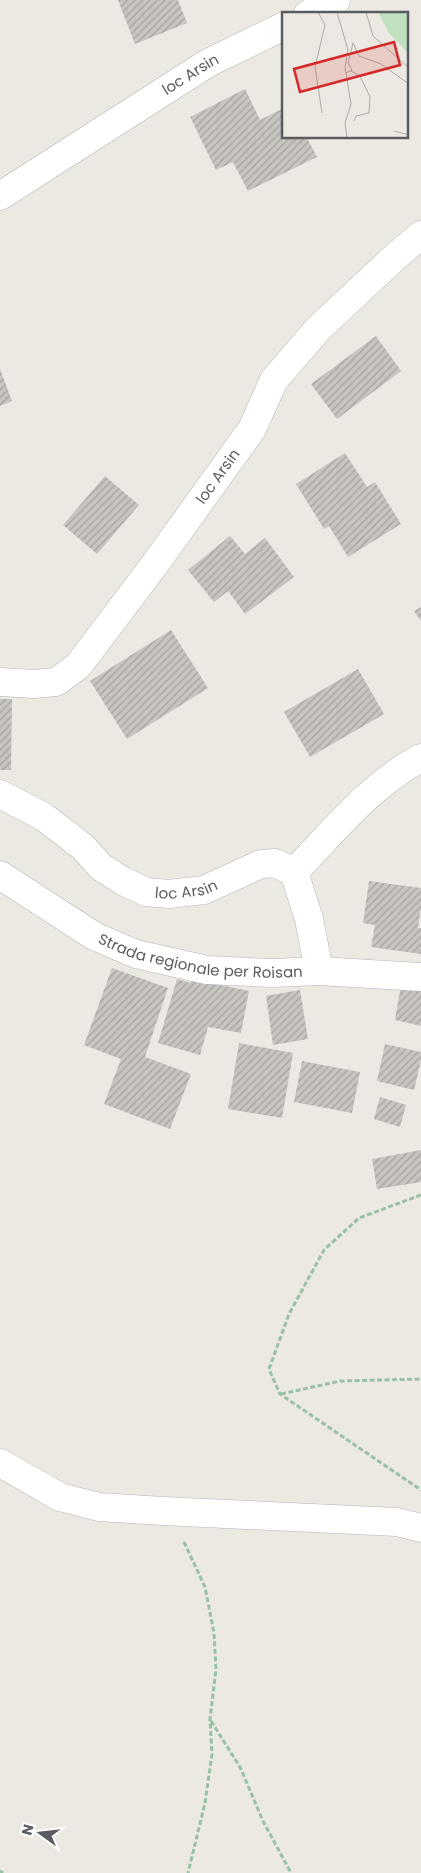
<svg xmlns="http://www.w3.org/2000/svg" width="421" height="1873" font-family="Poppins,sans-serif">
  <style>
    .building { fill: url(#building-hatch) }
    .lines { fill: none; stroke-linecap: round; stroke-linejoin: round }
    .street-casing { stroke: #b3b6ba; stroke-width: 29 }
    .secondary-casing { stroke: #b2b5ba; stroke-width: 29 }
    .path { stroke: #99c1a5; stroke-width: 3; stroke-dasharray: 5 2.5; stroke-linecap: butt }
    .street { stroke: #fff; stroke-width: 28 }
    .secondary { stroke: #fff; stroke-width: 28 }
    .labels { text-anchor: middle; stroke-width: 5; stroke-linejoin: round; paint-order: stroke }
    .street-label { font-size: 15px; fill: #595c60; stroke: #fff }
    .inset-road { fill: none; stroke: #adada9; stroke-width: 1 }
    .view { fill: #d62828; fill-opacity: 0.15; stroke: #d62828; stroke-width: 2.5 }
    .inset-edge { fill: none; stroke: #595c60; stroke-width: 2.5 }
  </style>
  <defs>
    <pattern id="building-hatch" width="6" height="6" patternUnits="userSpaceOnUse" patternTransform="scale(1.25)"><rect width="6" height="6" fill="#c8c5c0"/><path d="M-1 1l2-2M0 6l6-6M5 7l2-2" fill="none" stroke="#a5a39f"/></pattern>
  </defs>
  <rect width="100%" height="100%" fill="#ebe9e1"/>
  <path class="building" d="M118,0H178L187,23L135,44Z
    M245,89L260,120L284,108V138H307L317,157L248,191L233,162L216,170L190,117Z
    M376,336L401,371L337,419L311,384Z
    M0,369L12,401L0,406Z
    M345,453L367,487L375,482L401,524L348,557L329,526L324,529L296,484Z
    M105,476L139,505L97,554L63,525Z
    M230,536L245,554L265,538L294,577L245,614L228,591L214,602L188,570Z
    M421,607V621L414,611Z
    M171,630L208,688L127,739L90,681Z
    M358,669L384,714L310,757L284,712Z
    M0,699H12L11,770H0Z
    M369,881L421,888V907L418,928H421V954L371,947L375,925L363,923Z
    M112,968L168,988L145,1057L191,1074L170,1129L104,1104L121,1059L84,1045Z
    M177,979L191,983V979L249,991L241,1033L208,1027L200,1055L158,1043Z
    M401,985L421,989V1026L395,1020Z
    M300,990L308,1039L273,1045L266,996Z
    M239,1043L293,1053L282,1118L228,1109Z
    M385,1044L421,1052V1060L414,1090L377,1081Z
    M302,1061L360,1072L352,1113L294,1102Z
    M380,1097L406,1105L400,1127L374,1119Z
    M421,1150V1182L377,1189L372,1159Z"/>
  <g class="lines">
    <g class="street-casing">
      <g id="street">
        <path d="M308,14L336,0"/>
        <path id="s1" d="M0,196L208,63L284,26"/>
        <path id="s2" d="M0,682L34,684L56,682L78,666L155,564L252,429L274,380L318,329L395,257L421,235"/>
        <path id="s3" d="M0,794L44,817L83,847L101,867L123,881L146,892L169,894L204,890L261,864L275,863L294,872L309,919L319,971"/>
        <path d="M294,872C333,832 371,784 421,758"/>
        <path d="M0,1463L60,1497L99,1507L163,1511L397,1522L421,1528"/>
      </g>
    </g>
    <g class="secondary-casing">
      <g id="secondary">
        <path id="s4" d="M0,875L94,936L136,954L207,970L272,973L319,971L421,977"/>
      </g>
    </g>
    <path class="path" d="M421,1195L359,1218L324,1250L289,1314L269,1369L280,1394L421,1490
      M281,1394L340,1381L421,1379
      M184,1542L205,1587L214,1633L216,1669L210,1719L212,1754L205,1803L188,1873
      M211,1721L240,1767L263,1821L291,1873
      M0,1871L3,1873"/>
    <use href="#street" class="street"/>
    <use href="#secondary" class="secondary"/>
  </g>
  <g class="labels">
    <g class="street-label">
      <text dy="5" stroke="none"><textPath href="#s1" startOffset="226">loc Arsin</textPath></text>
      <text dy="5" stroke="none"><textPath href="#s2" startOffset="319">loc Arsin</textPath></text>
      <text dy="5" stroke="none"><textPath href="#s3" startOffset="218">loc Arsin</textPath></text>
      <text dy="5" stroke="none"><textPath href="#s4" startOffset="222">Strada regionale per Roisan</textPath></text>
    </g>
  </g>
  <g transform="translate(282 12)">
    <rect width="126" height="126" fill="#ebe9e1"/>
    <path d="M96,0H126V41L107,21Z" fill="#bfe1bf"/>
    <path class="inset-road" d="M36,0L43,13L33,55L40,101M55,0L66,38L63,55L69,92L63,111L65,126M84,0L91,24L127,56M69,59L78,64L88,85L87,101L74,104L72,109M64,61L70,58L66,51L71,31L77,44L99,52L127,72M112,119L127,123"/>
    <path class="view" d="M112,30L118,53L18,80L12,57Z"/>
    <rect width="126" height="126" class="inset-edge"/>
  </g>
  <g transform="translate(40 1833) rotate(285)" stroke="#ffffff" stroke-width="4" paint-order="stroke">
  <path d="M0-4L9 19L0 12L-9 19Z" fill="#595c60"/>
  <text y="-8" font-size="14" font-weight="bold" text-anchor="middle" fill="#595c60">N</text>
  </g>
</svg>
